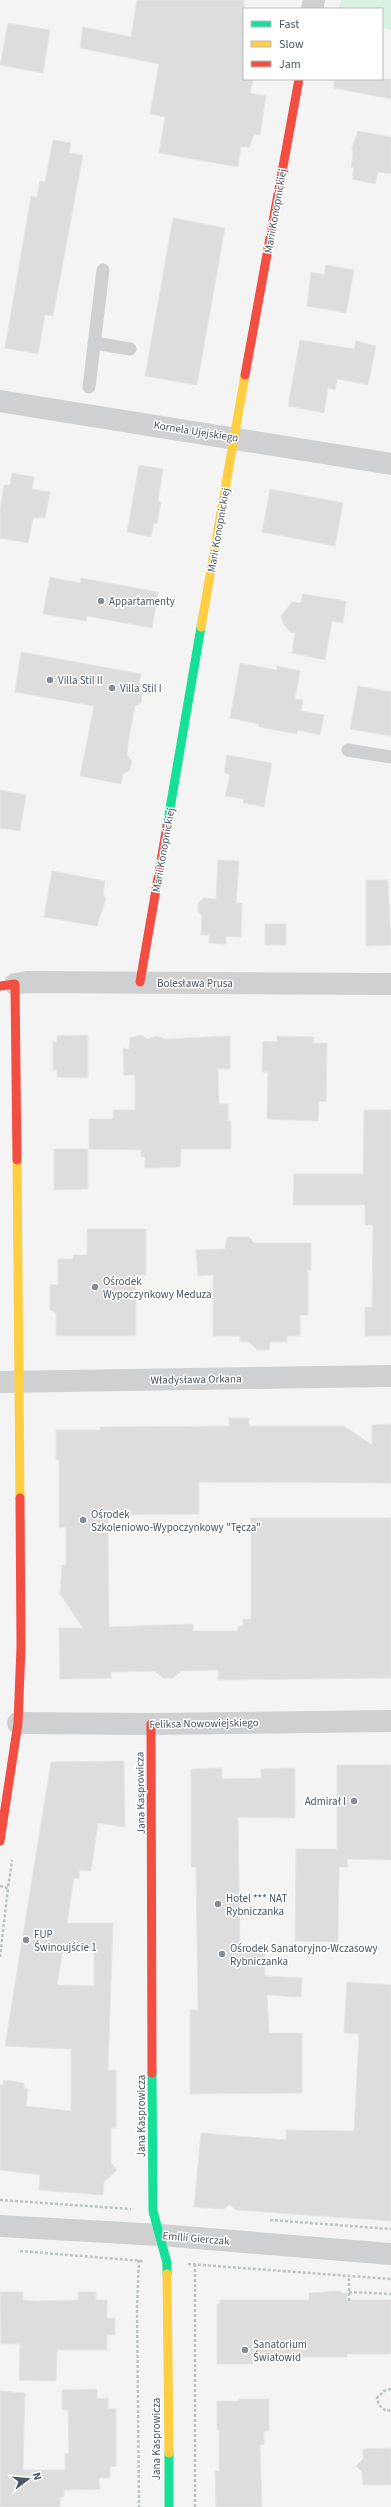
<svg xmlns="http://www.w3.org/2000/svg" width="391" height="2507" font-family="'Source Sans 3',sans-serif">
  <style>
    .green { fill: #d9f2e3 }
    .building { fill: #ddddde; stroke: #e5e6e7; fill-rule: evenodd }
    .lines { fill: none; stroke-linecap: round; stroke-linejoin: round }
    .path { stroke: #bcc7c4; stroke-width: 2.5; stroke-dasharray: 3 2; stroke-linecap: butt }
    .lane { stroke: #ced0d2; stroke-width: 13 }
    .street { stroke: #ced0d2; stroke-width: 22 }
    .fast { stroke: #16e098; stroke-width: 9 }
    .slow { stroke: #ffcf43; stroke-width: 9 }
    .jam { stroke: #f24e42; stroke-width: 9 }
    .poi-dot { fill: #868d94; stroke: #fff; stroke-width: 1.5 }
    .labels { text-anchor: middle; stroke-width: 3; stroke-linejoin: round; paint-order: stroke }
    .street-label { font-size: 11px; fill: #4a5661; stroke: #fff }
    .poi-label { font-size: 11px; fill: #4a5661; stroke: #fff; text-anchor: start }
  </style>
  <rect width="100%" height="100%" fill="#f4f4f4"/>
  <path class="green" d="M341,0H391V30L382,28V9H339Z"/>
  <path class="building" d="M137,0H244V79L253,80L250,93L266,96L260,135L254,134L249,148L241,146L238,167L159,153L165,117L150,114L159,64L80,48L83,27L131,37Z
    M8,23L50,30L43,73L0,65Z
    M334,79H391V99L334,88Z
    M358,131L391,137V174L378,172L375,184L352,179L354,168L351,167L353,154L352,148Z
    M53,140L71,143L69,153L83,155L53,316L45,315L38,354L5,348L31,196L37,197L40,181L45,182Z
    M173,218L225,228L197,385L145,376Z
    M326,265L354,270L346,313L307,306L311,272L324,275Z
    M300,340L354,349L356,341L376,346L368,385L337,379L335,390L328,388L324,413L288,406Z
    M139,465L163,469L158,501L161,502L157,524L154,523L151,537L127,532Z
    M12,473L34,477L32,489L50,492L45,518H33L28,543L0,538V508L4,485H10Z
    M270,489L343,503L335,546L262,532Z
    M50,577L80,583L81,578L158,592L152,628L87,616L86,621L43,614Z
    M303,594L346,601L343,623L332,621L325,660L292,653L295,633L290,632L283,623L281,616L292,602L300,603Z
    M21,652L141,674L139,683L143,689L141,703L135,706L128,743L127,755L132,761L130,770L123,774L121,784L80,776L94,706L15,692Z
    M240,663L277,670V666L300,671L295,699L303,700L301,711L324,715L320,735L298,730L297,734L259,727V724L230,718Z
    M358,686L391,692V736L350,729Z
    M227,755L272,763L264,807L243,803L244,799L225,796L230,775L224,772Z
    M0,790L26,795L20,831L0,828Z
    M218,860L239,861L236,903H242L241,937L226,936V944L209,943V935H201L202,916L198,911V903L204,898L216,899Z
    M52,871L105,881L103,894L106,899L97,926L44,917Z
    M366,880H388L391,945L366,946Z
    M265,924H286V945H265Z
    M88,1035V1078L57,1077V1070H53V1042H57V1036Z
    M141,1035L147,1039L158,1036L165,1039L230,1036V1069H218L219,1104H228V1121H231V1149H181L180,1167L145,1168V1157H141V1150L89,1149V1119H113V1110H135V1075H124L123,1048L129,1049L130,1038Z
    M277,1036L314,1037L313,1043H327L326,1102L319,1101L318,1121L267,1119L268,1072H262L263,1041L277,1042Z
    M364,1110H391V1336H365V1307H372L373,1225H365V1205H293L294,1174H363Z
    M54,1149H88V1189L54,1190Z
    M87,1229H146V1275H136V1336H56V1313L50,1310V1284L58,1285V1259H73V1255H87Z
    M227,1237H249L254,1243H311V1270H308V1315H300V1336H287V1342H270L269,1350H257L249,1342H240V1336H213V1275L198,1276L196,1250L225,1249Z
    M229,1418H249V1426H344L372,1445V1425L391,1424V1483L199,1482V1514L108,1515L109,1627L193,1624V1631H238V1626H243V1619H251V1518H391V1678L218,1680V1670L181,1671L173,1678H163L155,1671L111,1672V1678L60,1679L59,1628H83L60,1594L62,1565H66V1527L59,1528V1460H56V1430H100V1427L229,1426Z
    M124,1761L125,1827L98,1823L91,1871L80,1870L79,1879L74,1878L67,1923H113L108,2070H116V2128H111V2163L117,2170L104,2182L103,2195L39,2190L40,2175L0,2170V2085H3L4,2080L24,2083V2088L28,2089L26,2106L71,2111V2049L5,2046L51,1762ZM63,1949H94V1986L57,1985Z
    M337,1765H391V1860L347,1859L348,1867H339L338,1942L295,1941L296,1849H337Z
    M222,1768V1779L261,1778V1769L295,1768V1818L238,1817L240,1950L265,1949V1976L302,1978L301,1997L267,1995L269,2033H302V2093L190,2094V2010H198L196,1867H191V1769Z
    M347,1982L391,1985V2221L236,2210L230,2205L223,2209L194,2207L201,2133L286,2140V2130L354,2131L359,2034L344,2033Z
    M341,2291V2293H347V2300H391V2354H347V2357H302V2359H253V2364H217V2304H220V2300H309V2293Z
    M0,2292H23V2300L37,2301L78,2300V2292H96V2300H107V2318H115V2335H107V2350H57L56,2381L19,2380L20,2344H1Z
    M97,2389V2399L108,2398V2409L116,2408V2466L110,2467V2478H99L100,2489L64,2490V2497H60V2507H0V2391L25,2393L23,2470H65V2454L69,2453L68,2410H62V2390Z
    M239,2399H269V2431H264V2445H260L262,2507H216L215,2471H219V2430H217V2401H239Z
    M391,2448V2485H363L362,2472L356,2466L363,2459V2449Z"/>
  <g class="lines">
    <path class="path" d="M0,1886L8,1888L12,1860
      M0,1957L8,1888
      M0,2200L131,2209
      M270,2220L391,2229
      M20,2251L143,2261
      M139,2260L137,2307L139,2507
      M188,2264L391,2279
      M349,2292L391,2294
      M349,2301V2276
      M391,2389L384,2391L377,2398L379,2405L386,2411L391,2410
      M195,2507V2264"/>
    <path class="lane" d="M94,343L130,349
      M89,387L103,270
      M348,750L391,757"/>
    <path class="street" d="M312,9L314,0
      M0,401L391,464
      M15,984L27,982L391,984
      M0,1382L391,1376
      M18,1723L151,1724L391,1721
      M0,2226L160,2235L391,2254"/>
    <path class="fast" d="M167,826L201,627
      M152,2073L153,2211L167,2263V2274
      M169,2453V2507"/>
    <path class="slow" d="M201,627L245,375
      M17,1160L20,1498
      M167,2274L169,2453"/>
    <path class="jam" d="M245,375L299,79
      M140,982L167,826
      M0,986L15,984L17,1160
      M151,1724L152,2073
      M0,1841L18,1723L21,1647L20,1498"/>
  </g>
  <g class="poi-dot">
    <circle cx="101" cy="601" r="4"/>
    <circle cx="50" cy="680" r="4"/>
    <circle cx="112" cy="688" r="4"/>
    <circle cx="95" cy="1287" r="4"/>
    <circle cx="83" cy="1520" r="4"/>
    <circle cx="354" cy="1801" r="4"/>
    <circle cx="218" cy="1904" r="4"/>
    <circle cx="26" cy="1940" r="4"/>
    <circle cx="222" cy="1954" r="4"/>
    <circle cx="245" cy="2350" r="4"/>
  </g>
  <g class="labels">
    <g class="street-label">
      <text transform="translate(275 211) rotate(-80)" y="4">Marii Konopnickiej</text>
      <text transform="translate(196 431) rotate(9)" y="4">Kornela Ujejskiego</text>
      <text transform="translate(218 530) rotate(-80)" y="4">Marii Konopnickiej</text>
      <text transform="translate(163 850) rotate(-80)" y="4">Marii Konopnickiej</text>
      <text x="195" y="987">Bolesława Prusa</text>
      <text transform="translate(196 1379) rotate(-1)" y="4">Władysława Orkana</text>
      <text transform="translate(204 1723) rotate(-1)" y="4">Feliksa Nowowiejskiego</text>
      <text transform="translate(140 1793) rotate(-91)" y="4">Jana Kasprowicza</text>
      <text transform="translate(141 2116) rotate(-90)" y="4">Jana Kasprowicza</text>
      <text transform="translate(196 2238) rotate(5)" y="4">Emilii Gierczak</text>
      <text transform="translate(156 2439) rotate(-90)" y="4">Jana Kasprowicza</text>
    </g>
    <g class="poi-label">
      <text x="109" y="605">Appartamenty</text>
      <text x="58" y="684">Villa Stil II</text>
      <text x="120" y="692">Villa Stil I</text>
      <text x="103" y="1285">Ośrodek<tspan x="103" dy="13">Wypoczynkowy Meduza</tspan></text>
      <text x="91" y="1518">Ośrodek<tspan x="91" dy="13">Szkoleniowo-Wypoczynkowy "Tęcza"</tspan></text>
      <text x="346" y="1805" text-anchor="end">Admirał I</text>
      <text x="226" y="1902">Hotel *** NAT<tspan x="226" dy="13">Rybniczanka</tspan></text>
      <text x="34" y="1938">FUP<tspan x="34" dy="13">Świnoujście 1</tspan></text>
      <text x="230" y="1952">Ośrodek Sanatoryjno-Wczasowy<tspan x="230" dy="13">Rybniczanka</tspan></text>
      <text x="253" y="2348">Sanatorium<tspan x="253" dy="13">Światowid</tspan></text>
    </g>
  </g>
  <rect x="243" y="8" width="140" height="72" fill="#ffffff" stroke="#b7bbc0"/>
  <rect x="251" y="21" width="20" height="6" fill="#16e098" stroke="#b7bbc0"/>
  <text x="279" y="28" font-size="12" fill="#4a5661">Fast</text>
  <rect x="251" y="41" width="20" height="6" fill="#ffcf43" stroke="#b7bbc0"/>
  <text x="279" y="48" font-size="12" fill="#4a5661">Slow</text>
  <rect x="251" y="61" width="20" height="6" fill="#f24e42" stroke="#b7bbc0"/>
  <text x="279" y="68" font-size="12" fill="#4a5661">Jam</text>
  <g transform="translate(28 2479) rotate(74)" stroke="#ffffff" stroke-width="3" paint-order="stroke">
  <path d="M0-3L7 15L0 10L-7 15Z" fill="#4a5661"/>
  <text y="-6" font-size="11" font-weight="bold" text-anchor="middle" fill="#4a5661">N</text>
  </g>
</svg>
